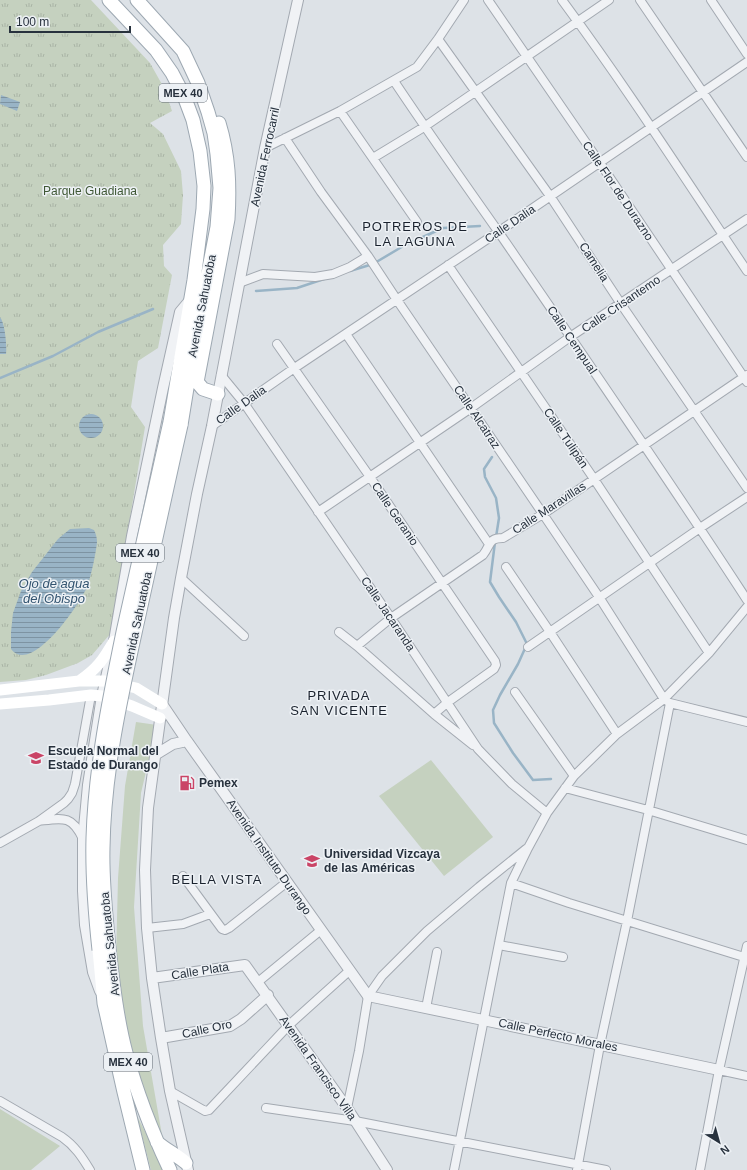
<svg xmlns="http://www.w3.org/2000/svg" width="747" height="1170" font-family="Arial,sans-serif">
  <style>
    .grass { fill: #c5d1bf }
    .park { fill: url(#park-tufts) }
    .water { fill: url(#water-rules) }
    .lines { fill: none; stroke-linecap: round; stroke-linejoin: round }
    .stream { stroke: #99b4c6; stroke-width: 2.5 }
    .minor-casing { stroke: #a3a9b1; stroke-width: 10 }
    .tertiary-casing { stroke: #a3a9b1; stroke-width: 12 }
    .primary-casing { stroke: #9da8b2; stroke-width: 15 }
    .minor { stroke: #f0f2f5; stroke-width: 8 }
    .tertiary { stroke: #f0f2f5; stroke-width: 10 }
    .secondary { stroke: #fff; stroke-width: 11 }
    .primary { stroke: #fff; stroke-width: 13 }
    .primary-bridge-casing { stroke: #9da8b2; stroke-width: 15; stroke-linecap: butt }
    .primary-bridge { stroke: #fff; stroke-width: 13 }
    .labels { text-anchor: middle; stroke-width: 3; stroke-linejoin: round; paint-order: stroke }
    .shield { fill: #edf1f5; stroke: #626b74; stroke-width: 1 }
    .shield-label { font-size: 11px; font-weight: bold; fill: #27313d }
    .street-label { font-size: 12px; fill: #27313d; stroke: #edf1f5 }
    .park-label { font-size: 12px; fill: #3f5835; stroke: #edf1f5 }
    .poi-label { font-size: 12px; font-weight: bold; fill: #27313d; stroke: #edf1f5; text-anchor: start }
    .neighbourhood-label { font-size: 13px; letter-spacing: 1px; fill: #1a222e; stroke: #edf1f5 }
    .water-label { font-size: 13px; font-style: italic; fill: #335470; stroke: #edf1f5 }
  </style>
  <defs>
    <pattern id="park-tufts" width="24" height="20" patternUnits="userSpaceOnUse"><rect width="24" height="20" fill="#c5d1bf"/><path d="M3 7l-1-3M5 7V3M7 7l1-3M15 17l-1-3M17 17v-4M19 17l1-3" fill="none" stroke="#a9b4a5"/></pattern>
    <pattern id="water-rules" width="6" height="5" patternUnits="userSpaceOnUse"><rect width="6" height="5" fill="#99b4c6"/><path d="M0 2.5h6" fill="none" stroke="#7d93a2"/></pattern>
  </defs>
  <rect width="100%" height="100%" fill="#dde2e7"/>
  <path class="grass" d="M136,722L157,725L141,793L134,907L143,1026L163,1141L143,1094L129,1043L116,961L118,878L125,786Z
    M431,760L493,837L444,876L379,796Z
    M0,1109L60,1146L31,1170H0Z
    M137,1116L165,1170H151Z"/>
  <path class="park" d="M0,0H91L150,63L164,88L172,111L150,123L163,134L181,171L183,195L181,224L163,245L164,266L172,275L158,348L138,361L131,407L145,427L111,633L92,655L78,663L46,675L26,680L0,682Z"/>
  <path class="water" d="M1,95L20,102L17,111L0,104Z
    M0,317C5,323 7,346 6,354H0Z
    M79 426a12 12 0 1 1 24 0a12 12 0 1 1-24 0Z
    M89,528L94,530C96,534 97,538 97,542C96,553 91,577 87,587C80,604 31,676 11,649V632L13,613L21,591L32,572L58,539L70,529Z"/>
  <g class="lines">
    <path class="stream" d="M350,271L373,264L405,245L443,228L480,226
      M256,291L297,288L324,279
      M0,378L53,356L98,332L153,309
      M492,457L484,469L485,477L496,498L499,518L496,537
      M495,542L490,582L499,597L516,622L527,644L518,664L500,695L493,710L494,723L513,753L533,780L551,779"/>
    <g class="minor-casing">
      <path id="minor" d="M488,0L600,163L747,382
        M562,0C627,88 686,180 747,271
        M640,0L747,157
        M711,0L747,54
        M438,39L550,196L621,304L747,488
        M394,81C428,132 464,183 500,234C583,355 667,477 747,600
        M340,111L417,222
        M285,138L321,192L368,256L397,300L543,514L599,597L664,699L670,703L747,722
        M265,148L340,111L417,67L438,39L464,0
        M373,158L424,127L609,0
        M448,265L594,479L709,653
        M239,283L263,274L315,277L333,274L350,267L368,256
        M346,334L489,544
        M277,344L370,477L495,661L496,665L494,669L448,702L434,714
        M221,375L244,403L391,618L478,749L512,784L547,813
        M212,426L293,369L498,232L747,62
        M318,512L471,408L570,337L747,219
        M506,567L550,632L617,734
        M181,578L244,636
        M339,632L357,646L434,714L473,745
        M357,646L391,618L483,555C491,545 488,538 503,538L543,514L747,375
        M528,647L700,528L747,497
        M515,692L574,776
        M565,788L648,810L747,840
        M39,821C63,818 72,815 83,839
        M0,843L39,821L64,803L68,799L72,793L75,784L91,695
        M183,876L222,929L225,930L229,928L287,882
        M511,883L569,903L747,958
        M147,928L183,924L210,914
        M499,945L563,957
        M258,982L321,930
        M426,1008L437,952
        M719,1070L747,1076
        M170,1091L205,1111L209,1110L289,1025L349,971
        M0,1101L62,1137C75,1146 82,1157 90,1170
        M266,1108L355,1121L606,1170
        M347,1108L359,1051L368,996L382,976L427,931L479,887L526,849
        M454,1170L511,883L528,848L547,813L574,776L617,734L664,699L709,653L747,607
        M577,1170L600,1045L627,921L670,703
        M700,1170L719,1070L747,946"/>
    </g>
    <g class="tertiary-casing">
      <path id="tertiary" d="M162,704L187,741L368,996L483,1020L719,1070
        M155,755L173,744L187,741
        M152,978L245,965L347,1108L387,1170
        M100,991L93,972L85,925L83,891V839L88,785L102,696L114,641L132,536L163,388L180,312L190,300
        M161,1038L230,1026L241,1019L268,995
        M188,1170L170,1091L161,1038L152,978L147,928L145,870L148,808L174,618L181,578L197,494L212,426L265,148L298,0"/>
    </g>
    <g class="primary-casing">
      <path id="primary" d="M109,0L156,50L172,73L184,96L193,120L200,151L204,186L203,209L194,280L170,422
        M137,0L183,51L198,83L208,112L214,133L217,154L220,188L217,227L193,351L181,425
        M218,394L203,389L197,382L228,219C230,185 229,156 219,123
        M109,948C113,983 117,1019 126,1053C137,1094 152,1132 170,1170
        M99,950L104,1003L124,1092L143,1170
        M157,1142C166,1150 177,1155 186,1163"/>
    </g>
    <use href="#minor" class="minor"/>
    <use href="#tertiary" class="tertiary"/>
    <path class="secondary" d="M79,681C97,669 103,660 114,641
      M0,690L79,681H105L136,688L162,704
      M0,704L49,700L91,695L102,696L132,706L160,718"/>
    <use href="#primary" class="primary"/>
    <g class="primary-bridge-casing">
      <path id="primary-bridge" d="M109,948C106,915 102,882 103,848C104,772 121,697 137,624C152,557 166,491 181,425
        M99,950C95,913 92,875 93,838C95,768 109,700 123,632C138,562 154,492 170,422"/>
    </g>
    <use href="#primary-bridge" class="primary-bridge"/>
  </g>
  <defs>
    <g id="university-bare" transform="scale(1.2)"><path d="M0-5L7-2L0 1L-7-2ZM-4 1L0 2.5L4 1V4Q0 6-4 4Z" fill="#ca4466" stroke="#edf1f5" stroke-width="2.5" paint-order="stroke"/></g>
    <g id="fuel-bare" transform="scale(1.2)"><path d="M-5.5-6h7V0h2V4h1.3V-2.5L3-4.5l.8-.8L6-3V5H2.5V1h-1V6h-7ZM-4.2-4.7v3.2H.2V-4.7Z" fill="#ca4466" stroke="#edf1f5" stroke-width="2.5" paint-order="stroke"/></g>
  </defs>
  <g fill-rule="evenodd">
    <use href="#university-bare" x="36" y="758"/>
    <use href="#fuel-bare" x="187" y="783"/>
    <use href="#university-bare" x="312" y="861"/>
  </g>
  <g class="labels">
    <g class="shield">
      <rect x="159" y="84" width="48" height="18" rx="3"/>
      <rect x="116" y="544" width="48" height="18" rx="3"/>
      <rect x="104" y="1053" width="48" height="18" rx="3"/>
    </g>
    <g class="shield-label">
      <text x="183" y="97">MEX 40</text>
      <text x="140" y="557">MEX 40</text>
      <text x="128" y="1066">MEX 40</text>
    </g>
    <g class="street-label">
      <text transform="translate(265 157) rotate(-78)" y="4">Avenida Ferrocarril</text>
      <text transform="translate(618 191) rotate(56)" y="4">Calle Flor de Durazno</text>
      <text transform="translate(510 224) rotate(-34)" y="4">Calle Dalia</text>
      <text transform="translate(594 262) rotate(57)" y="4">Camelia</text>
      <text transform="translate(621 304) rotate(-34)" y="4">Calle Crisantemo</text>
      <text transform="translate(202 306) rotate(-79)" y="4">Avenida Sahuatoba</text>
      <text transform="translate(572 340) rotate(56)" y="4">Calle Cempual</text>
      <text transform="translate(241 405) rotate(-35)" y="4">Calle Dalia</text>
      <text transform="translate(477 417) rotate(56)" y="4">Calle Alcatraz</text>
      <text transform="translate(566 438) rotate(56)" y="4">Calle Tulipán</text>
      <text transform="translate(549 508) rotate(-33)" y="4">Calle Maravillas</text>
      <text transform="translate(395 514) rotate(56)" y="4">Calle Geranio</text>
      <text transform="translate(388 614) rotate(56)" y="4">Calle Jacaranda</text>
      <text transform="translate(137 623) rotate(-78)" y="4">Avenida Sahuatoba</text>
      <text transform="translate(269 857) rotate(55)" y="4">Avenida Instituto Durango</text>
      <text transform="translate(110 944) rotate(-96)" y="4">Avenida Sahuatoba</text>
      <text transform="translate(200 971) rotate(-9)" y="4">Calle Plata</text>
      <text transform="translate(207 1029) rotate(-12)" y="4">Calle Oro</text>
      <text transform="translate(558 1035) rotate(12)" y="4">Calle Perfecto Morales</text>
      <text transform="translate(318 1068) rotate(55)" y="4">Avenida Francisco Villa</text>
    </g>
    <g class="park-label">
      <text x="90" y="195">Parque Guadiana</text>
    </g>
    <g class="poi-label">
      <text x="48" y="755">Escuela Normal del<tspan x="48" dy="14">Estado de Durango</tspan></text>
      <text x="199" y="787">Pemex</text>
      <text x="324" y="858">Universidad Vizcaya<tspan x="324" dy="14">de las Américas</tspan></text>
    </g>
    <g class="neighbourhood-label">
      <text x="415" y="231">POTREROS DE<tspan x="415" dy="15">LA LAGUNA</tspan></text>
      <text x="339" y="700">PRIVADA<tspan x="339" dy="15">SAN VICENTE</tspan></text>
      <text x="217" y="884">BELLA VISTA</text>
    </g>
    <g class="water-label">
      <text x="54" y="588">Ojo de agua<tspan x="54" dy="15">del Obispo</tspan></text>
    </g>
  </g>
  <g transform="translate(719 1142) rotate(143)" stroke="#edf1f5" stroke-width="3" paint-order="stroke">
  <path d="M0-3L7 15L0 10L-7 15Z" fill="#27313d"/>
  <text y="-6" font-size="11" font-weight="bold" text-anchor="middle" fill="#27313d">N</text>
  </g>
  <path d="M10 26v6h120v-6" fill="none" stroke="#27313d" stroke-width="2"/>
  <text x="16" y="26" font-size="12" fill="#27313d" stroke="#edf1f5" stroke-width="3" paint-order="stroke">100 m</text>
</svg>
